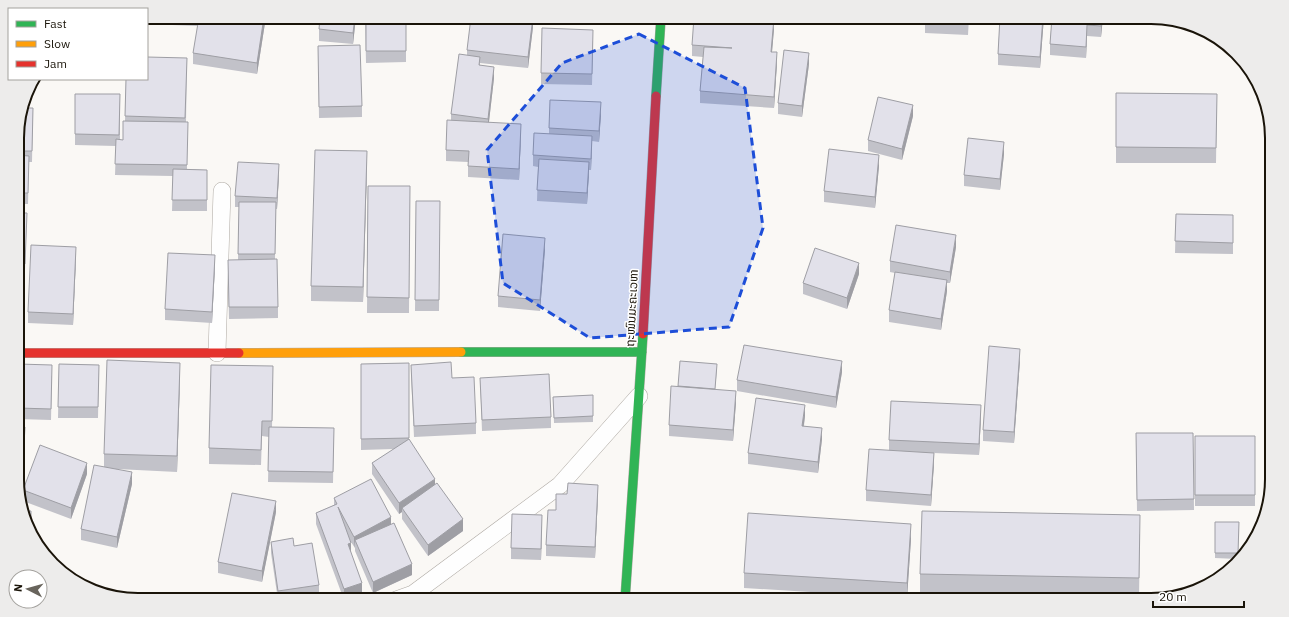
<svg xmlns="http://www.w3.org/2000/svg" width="1289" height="617" font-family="'IBM Plex Sans','Noto Sans Lao',sans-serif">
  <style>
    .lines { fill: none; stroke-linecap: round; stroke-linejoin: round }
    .lane-casing { stroke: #aea9a3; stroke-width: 18 }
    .fast-casing { stroke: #aea9a3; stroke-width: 10 }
    .slow-casing { stroke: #aea9a3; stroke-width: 10 }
    .jam-casing { stroke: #aea9a3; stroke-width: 10 }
    .lane { stroke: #fefefe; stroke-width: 17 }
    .fast { stroke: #30b455; stroke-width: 9 }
    .slow { stroke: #ff9f0a; stroke-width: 9 }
    .jam { stroke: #e5322d; stroke-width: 9 }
    .wall { fill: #c2c2c9 }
    .shaded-wall { fill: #9e9ea4 }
    .building { fill: #e2e1ea; stroke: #9e9ea4 }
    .marked { fill: #1d4ed8; fill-opacity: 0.2; stroke: #1d4ed8; stroke-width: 3; stroke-dasharray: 8 5; stroke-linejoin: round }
    .labels { text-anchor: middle; stroke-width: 3; stroke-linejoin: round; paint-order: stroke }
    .street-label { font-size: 12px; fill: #1a1409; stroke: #fff }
    .rim { fill: none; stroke: #1a1409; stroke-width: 2 }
  </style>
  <rect width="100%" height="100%" fill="#faf8f5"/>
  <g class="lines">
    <g class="lane-casing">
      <path id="lane" d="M217,353L222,191
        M396,600L413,594L560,485L639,396"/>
    </g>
    <g class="fast-casing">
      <path id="fast" d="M656,96L661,17
        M461,352H642
        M625,600L643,334"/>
    </g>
    <g class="slow-casing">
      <path id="slow" d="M239,353L461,352"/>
    </g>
    <g class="jam-casing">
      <path id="jam" d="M643,334L656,96
        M18,353H239"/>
    </g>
    <use href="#lane" class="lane"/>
    <use href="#fast" class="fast"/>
    <use href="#slow" class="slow"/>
    <use href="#jam" class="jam"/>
  </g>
  <path class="wall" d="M147,17H197V26L147,24Z
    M265,17V23L257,74L193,64V53Z
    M320,17H356L353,44L319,41V29Z
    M365,17H406V62L366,63Z
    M412,17H465V24L412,20Z
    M925,17H969L968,35L925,33Z
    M1000,17H1044L1040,68L998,65V54Z
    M1052,17H1103L1101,37L1087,36L1086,58L1050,55V44Z
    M1118,17H1144L1118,18Z
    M533,27L528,68L480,63V65L494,78L489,122L521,135L519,180L468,177V162L446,161V150L451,120V114L467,55V50Z
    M774,29L772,52L777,63L774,108L700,103V91L703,57L692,56V45Z
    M593,41L592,85L541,84V73Z
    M318,46L362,106V117L319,118Z
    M187,58L186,122L187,169L207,170V211H172L173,176L115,175L116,146L75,145V94H120V140H123L125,121L126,79Z
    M809,64L802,117L778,114V103Z
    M1116,93L1217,94L1216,163H1116Z
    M33,108L32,162H29L28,204H17V130Z
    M601,114L599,142L592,141L591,170H589L587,204L537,201L538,167L533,166V155L549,134V128Z
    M913,116L902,160L868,151V140Z
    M1004,154L1000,190L964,186V175Z
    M879,166L875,208L824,202V191Z
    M367,167L363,302L311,301V286Z
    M279,175L277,209H276L275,259L278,307V318L229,319L228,271L238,260L239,207H235V196Z
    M368,186H410L409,313H367Z
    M416,201H440L439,311H415Z
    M17,213H27L25,270H18Z
    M1176,214L1233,215V254L1175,253Z
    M956,247L950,283H947V291L941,330L889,322V310L895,273L890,272V261Z
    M545,249L540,311L498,307V296Z
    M76,258L73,325L28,323V312Z
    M215,266L212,323L165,320V309Z
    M859,274L847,309L803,294V283Z
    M1020,360L1014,443L983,441V430Z
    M409,363V440L463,531L428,556L402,519V512L399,514L372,474V463L394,449L361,450V364Z
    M18,364L52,376L51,420L18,419Z
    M59,364L99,365L98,418H58Z
    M411,365L452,378L476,423V434L414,437L411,376Z
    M717,370L715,389L736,402L733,441L669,436V425L678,386Z
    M842,372L836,408L737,391V380Z
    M180,378L177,472L117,469L132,484L117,548L81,540V529L104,467V454Z
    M480,378L551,417V428L482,431Z
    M273,382L272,427L334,428L333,483L268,482L269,437L262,436L261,465L209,464V448Z
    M593,395V422L554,423L553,397Z
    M805,416L804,426L822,439L818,473L748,464V453Z
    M981,416L979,455L934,453V464L931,506L866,501V490L889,450V440Z
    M18,426L25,438L22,490L18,489Z
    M1136,433H1193L1194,510L1137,511Z
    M1195,436H1255V506H1195Z
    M87,474L71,519L23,501V490Z
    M598,496L595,558L546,556V545L556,510Z
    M334,498L391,524L412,575L373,593L355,551V548L351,542V554L362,594L345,600H344L316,524V513L334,505Z
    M276,512L262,582L218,573V562Z
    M1215,522H1239L1238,557L1237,559L1215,558Z
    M542,526L541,560L511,559V548Z
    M1140,534L1139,597L920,592V574Z
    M911,539L907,598L744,588V573Z
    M271,542L294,546L319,585V596L294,600H278L271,553Z"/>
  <path class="shaded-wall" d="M264,17H265V23L257,74V63Z
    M355,17H356L353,44V33Z
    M533,17V27L528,68V57Z
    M1043,17H1044L1040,68V57Z
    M1102,17H1103L1101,37V26Z
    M774,18V29L771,63V52Z
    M1087,25V36L1086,58V47Z
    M777,52V63L774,108V97Z
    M809,53V64L802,117V106Z
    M494,67V78L488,130V119Z
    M601,102V114L599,142V131Z
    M913,105V116L902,160V149Z
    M521,124V135L519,180V169Z
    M592,136V147L591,170V159Z
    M1004,142V154L1000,190V179Z
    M367,151V167L363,302V287Z
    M879,155V166L875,208V197Z
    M589,162V173L587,204V193Z
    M279,164V175L277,209V198Z
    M956,235V247L950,283V272Z
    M545,238V249L540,311V300Z
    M76,247V258L73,325V314Z
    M215,255V266L212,323V312Z
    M859,263V274L847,309V298Z
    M947,280V291L941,330V319Z
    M1020,349V360L1014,443V432Z
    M842,361V372L836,408V397Z
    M180,363V378L177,472V456Z
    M736,391V402L733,441V430Z
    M805,405V416L802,437V426Z
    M981,405V416L979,455V444Z
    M25,427V438L22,490V479Z
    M822,428V439L818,473V462Z
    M934,453V464L931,506V495Z
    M87,463V474L71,519V508Z
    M132,472V484L117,548V537Z
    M435,479V491L402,508V512L399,514V503Z
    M598,485V496L595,558V547Z
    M276,501V512L262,582V571Z
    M542,515V526L541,560V549Z
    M391,517V528L355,540L354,548V537Z
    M463,519V531L428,556V545Z
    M911,524V539L907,598V583Z
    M351,543V554L348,544Z
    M412,564V575L373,593V582Z
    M362,583V594L344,600V589Z"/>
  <path class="building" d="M199,17H264L257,63L193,53Z
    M320,17H355L353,33L319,29Z
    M366,17H406V51H366Z
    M471,17H533L528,57L467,50Z
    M694,17H759L774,18L771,52H777L774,97L700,91L704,47L732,48L692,45Z
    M925,17H968V23L925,22Z
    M1000,17H1043L1040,57L998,54Z
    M1052,17H1102L1101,26L1087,25L1086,47L1050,44Z
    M542,28L593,30L592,74L541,73Z
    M360,45L362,106L319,107L318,46Z
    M784,50L809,53L802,106L778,103Z
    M459,54L480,57L479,65L494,67L488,119L451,114Z
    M147,57L187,58L185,118L125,116L126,79H147Z
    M1116,93L1217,94L1216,148L1116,147Z
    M75,94H120L119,135L75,134Z
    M878,97L913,105L902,149L868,140Z
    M550,100L601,102L599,131L549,128Z
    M23,108H33L32,151H17V130Z
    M447,120L521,124L519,169L468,166L469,151L446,150Z
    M123,121L188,122L187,165L115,164L116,139L123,140Z
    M534,133L592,136L591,159L533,155Z
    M968,138L1004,142L1000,179L964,175Z
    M829,149L879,155L875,197L824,191Z
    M315,150L367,151L363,287L311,286Z
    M17,155L29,156L28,193H17Z
    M539,159L589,162L587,193L537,190Z
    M238,162L279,164L277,198L235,196Z
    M173,169L207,170V200H172Z
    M368,186H410L409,298L367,297Z
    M416,201H440L439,300H415Z
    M239,202H276L275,254H238Z
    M17,213H27L25,264H18Z
    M1176,214L1233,215V243L1175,241Z
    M896,225L956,235L950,272L890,261Z
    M503,234L545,238L540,300L498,296Z
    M31,245L76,247L73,314L28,312Z
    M815,248L859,263L847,298L803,283Z
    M168,253L215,255L212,312L165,309Z
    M277,259L278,307H229L228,260Z
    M895,272L947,280L941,319L889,310Z
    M744,345L842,361L836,397L737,380Z
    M989,346L1020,349L1014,432L983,430Z
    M107,360L180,363L177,456L104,454Z
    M680,361L717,364L715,389L678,386Z
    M451,362L452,378L474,377L476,423L414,426L411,365Z
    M409,363V438L361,439V364Z
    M18,364L52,365L51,409L18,408Z
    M59,364L99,365L98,407H58Z
    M211,365L273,366L272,421H262L261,450L209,448Z
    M549,374L551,417L482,420L480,378Z
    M671,386L736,391L733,430L669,425Z
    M593,395V416L554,418L553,397Z
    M756,398L805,405L802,426L822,428L818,462L748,453Z
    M891,401L981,405L979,444L889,440Z
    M18,426L25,427L22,479L18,478Z
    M269,427L334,428L333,472L268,471Z
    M1136,433H1193L1194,499L1137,500Z
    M1195,436H1255V495H1195Z
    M409,439L435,479L399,503L372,463Z
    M40,445L87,463L71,508L23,490Z
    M869,449L934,453L931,495L866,490Z
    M94,465L132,472L117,537L81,529Z
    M371,479L391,517L354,537L338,507L351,543L348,544L362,583L344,589L316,513L337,504L334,498Z
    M437,483L463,519L428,545L402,508Z
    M568,483L598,485L595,547L546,545L548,510H556V494H567Z
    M232,493L276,501L262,571L218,562Z
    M25,511H31V527Z
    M922,511L1140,515L1139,578L920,574Z
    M748,513L911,524L907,583L744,573Z
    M512,514L542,515L541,549L511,548Z
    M1215,522H1239L1238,553H1215Z
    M394,523L412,564L373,582L355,540Z
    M293,538L294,546L312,543L319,585L278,591L271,542Z"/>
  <path class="marked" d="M639,34L745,88L763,228L729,327L590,338L503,283L487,150L562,63Z"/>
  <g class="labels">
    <g class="street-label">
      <text transform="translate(632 308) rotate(-87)" y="4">ຖະໜົນມະຄະເວຫາ</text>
    </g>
  </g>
  <path d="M0 0H1289V617H0ZM138 24H1151A114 114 0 0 1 1265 138V479A114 114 0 0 1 1151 593H138A114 114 0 0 1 24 479V138A114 114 0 0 1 138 24Z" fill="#edeceb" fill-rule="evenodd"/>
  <path class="rim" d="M138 24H1151A114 114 0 0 1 1265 138V479A114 114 0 0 1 1151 593H138A114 114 0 0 1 24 479V138A114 114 0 0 1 138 24Z"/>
  <rect x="8" y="8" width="140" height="72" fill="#ffffff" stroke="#a3a19d"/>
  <rect x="16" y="21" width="20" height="6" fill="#30b455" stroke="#a3a19d"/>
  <text x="44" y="28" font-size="12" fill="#1a1409">Fast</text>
  <rect x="16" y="41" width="20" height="6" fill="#ff9f0a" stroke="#a3a19d"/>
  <text x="44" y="48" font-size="12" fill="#1a1409">Slow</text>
  <rect x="16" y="61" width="20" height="6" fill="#e5322d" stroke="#a3a19d"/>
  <text x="44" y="68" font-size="12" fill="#1a1409">Jam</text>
  <g transform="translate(28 589) rotate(276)"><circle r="19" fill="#ffffff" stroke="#a3a19d"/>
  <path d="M0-3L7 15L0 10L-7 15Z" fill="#68645c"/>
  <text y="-6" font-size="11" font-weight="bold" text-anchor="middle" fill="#1a1409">N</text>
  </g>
  <path d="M1153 601v6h91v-6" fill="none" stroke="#1a1409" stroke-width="2"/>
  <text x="1159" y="601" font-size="12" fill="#1a1409" stroke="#ffffff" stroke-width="3" paint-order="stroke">20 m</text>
</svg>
